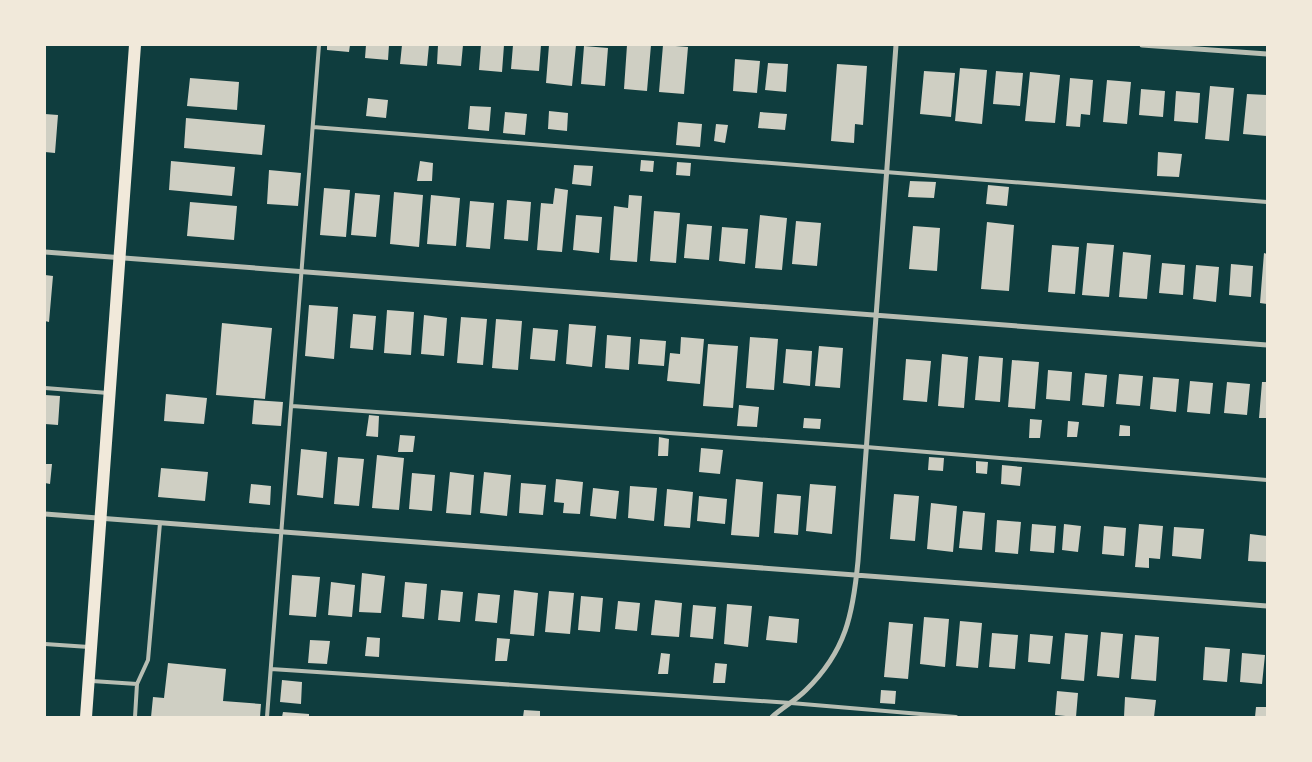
<svg xmlns="http://www.w3.org/2000/svg" width="1312" height="762" font-family="'Space Grotesk',sans-serif">
  <style>
    .building { fill: #cfcfc3 }
    .lines { fill: none; stroke-linecap: round; stroke-linejoin: round }
    .service { stroke: #b8beb3; stroke-width: 4 }
    .minor { stroke: #b8beb3; stroke-width: 5 }
    .primary { stroke: #f1e9da; stroke-width: 12 }
  </style>
  <rect width="100%" height="100%" fill="#0f3d3e"/>
  <path class="building" d="M327,45H350L349,52L327,50Z
    M366,45H389L388,60L365,58Z
    M402,45H429L427,66L400,64Z
    M438,45H463L461,66L437,64Z
    M481,45H504L502,72L479,70Z
    M513,45H541L539,71L511,69Z
    M549,45H576L572,86L546,83Z
    M627,45H651L647,91L624,89Z
    M663,45L688,47L684,94L659,92Z
    M584,46L608,48L605,86L581,84Z
    M735,59L760,61L757,93L733,91Z
    M768,63L788,64L786,92L765,90Z
    M837,64L867,66L863,125L855,124L854,143L831,141Z
    M960,68L987,70L982,124L955,121Z
    M924,71L955,73L951,117L920,114Z
    M996,71L1023,73L1020,106L993,104Z
    M1030,72L1060,75L1055,123L1025,121Z
    M190,78L239,82L237,110L187,106Z
    M1070,78L1093,80L1090,115L1081,114L1080,127L1066,126Z
    M1107,80L1131,82L1127,124L1103,122Z
    M1210,86L1234,88L1229,141L1205,139Z
    M1141,89L1165,91L1163,117L1139,115Z
    M1176,91L1200,93L1198,123L1174,121Z
    M1247,94L1267,95V136L1243,134Z
    M368,98L388,100L386,118L366,116Z
    M470,106L491,107L489,131L468,129Z
    M549,111L568,113L567,131L548,129Z
    M505,112L527,114L525,135L503,133Z
    M760,112L787,114L785,130L758,128Z
    M45,114L58,115L55,153L45,152Z
    M186,118L265,125L262,155L184,148Z
    M678,122L702,124L700,147L676,145Z
    M716,124L728,125L725,143L714,141Z
    M1158,152L1182,154L1179,177L1157,176Z
    M641,160L654,161L653,172L640,171Z
    M171,161L235,167L232,196L169,190Z
    M420,161L433,163L432,181H417Z
    M677,162L691,163L690,176L676,175Z
    M574,165L593,166L591,186L572,184Z
    M269,170L301,173L298,206L267,204Z
    M910,181L936,182L934,198L908,197Z
    M988,185L1009,187L1007,206L986,204Z
    M324,188L350,190L346,237L320,235Z
    M555,188L568,190L562,252L537,250L541,203L553,204Z
    M394,192L423,195L419,247L390,244Z
    M355,193L380,195L376,237L351,235Z
    M431,195L460,198L456,246L427,244Z
    M629,195L642,196L637,262L610,260L614,206L628,208Z
    M507,200L531,202L528,241L504,239Z
    M470,201L494,203L490,249L466,247Z
    M190,202L237,206L234,240L187,236Z
    M654,211L680,213L676,263L650,261Z
    M576,215L602,217L599,253L573,250Z
    M760,215L787,218L782,270L755,268Z
    M796,221L821,223L817,266L792,264Z
    M987,222L1014,225L1009,291L981,289Z
    M687,224L712,226L709,260L684,258Z
    M913,226L940,228L937,271L909,269Z
    M722,227L748,229L745,264L719,261Z
    M1087,243L1114,245L1109,297L1082,295Z
    M1052,245L1079,247L1075,294L1048,292Z
    M1123,252L1151,255L1147,299L1119,297Z
    M1264,253L1267,254V304L1260,303Z
    M1162,263L1185,265L1183,295L1159,293Z
    M1231,264L1253,266L1251,297L1229,295Z
    M1196,265L1219,267L1216,302L1193,299Z
    M45,275L53,276L49,322L45,321Z
    M309,305L338,307L334,359L305,356Z
    M387,310L414,312L411,355L384,353Z
    M353,314L376,316L373,350L350,348Z
    M424,315L447,318L444,356L421,354Z
    M461,317L487,319L483,365L457,363Z
    M496,319L522,321L518,370L492,368Z
    M222,323L272,328L265,399L216,395Z
    M569,324L596,326L592,367L566,364Z
    M533,328L558,330L555,361L530,359Z
    M607,335L631,337L629,370L605,368Z
    M681,337L704,339L700,384L667,381L670,353L680,354Z
    M750,337L778,339L774,390L746,388Z
    M640,339L666,341L664,366L638,364Z
    M708,344L738,346L733,408L703,406Z
    M819,346L843,348L840,388L815,386Z
    M786,349L812,351L810,386L783,383Z
    M942,354L968,357L964,408L938,406Z
    M979,356L1003,358L1000,402L975,400Z
    M906,359L931,361L927,402L903,400Z
    M1012,360L1039,362L1035,409L1008,407Z
    M1048,370L1072,372L1070,401L1046,399Z
    M1085,373L1107,375L1104,407L1082,405Z
    M1119,374L1143,376L1140,406L1116,404Z
    M1153,377L1179,379L1176,412L1150,409Z
    M1190,381L1213,383L1210,414L1187,412Z
    M1227,382L1250,384L1247,415L1224,413Z
    M1262,382H1267V418H1259Z
    M166,394L207,398L204,424L164,421Z
    M45,395L60,396L58,425L45,424Z
    M254,400L283,402L281,426L252,424Z
    M739,405L759,407L757,427L737,426Z
    M369,415L379,416L378,437L366,436Z
    M804,418L821,419L820,429L803,428Z
    M1030,419L1042,420L1040,438H1029Z
    M1068,421L1079,422L1077,437H1067Z
    M1120,425L1130,426V436H1119Z
    M400,435L415,436L413,452H398Z
    M659,437L669,439L668,456H658Z
    M701,448L723,450L720,474L699,472Z
    M301,449L327,452L323,498L297,495Z
    M377,455L404,458L399,510L372,508Z
    M338,457L364,459L359,506L334,504Z
    M929,457L944,458L943,471L928,470Z
    M976,461L988,462L987,474L976,473Z
    M45,464H52L50,484L45,483Z
    M1002,465L1022,467L1020,486L1001,484Z
    M161,468L208,472L205,501L158,497Z
    M450,472L474,475L471,515L446,513Z
    M484,472L511,475L507,516L480,513Z
    M412,473L435,475L432,511L409,509Z
    M556,479L583,482L580,514L563,513L564,503L554,502Z
    M736,479L763,482L759,537L731,535Z
    M521,483L546,485L543,515L519,513Z
    M251,484L271,486L270,505L249,503Z
    M810,484L836,486L832,534L806,531Z
    M630,486L657,488L654,521L628,518Z
    M593,488L619,491L616,519L590,516Z
    M667,489L693,492L690,528L664,526Z
    M777,494L801,496L798,535L774,533Z
    M894,494L919,496L915,541L890,539Z
    M699,496L727,499L725,524L697,521Z
    M931,503L957,506L953,552L927,549Z
    M963,511L985,513L982,550L959,548Z
    M997,520L1021,522L1018,554L995,552Z
    M1032,524L1056,526L1054,553L1030,551Z
    M1064,524L1081,526L1078,552L1062,550Z
    M1139,524L1163,526L1160,559L1149,558V568L1135,567Z
    M1104,526L1126,528L1124,556L1102,554Z
    M1174,527L1204,529L1201,559L1172,556Z
    M1250,534L1267,536V562L1248,561Z
    M362,573L385,576L381,613L359,612Z
    M292,575L320,577L316,617L289,615Z
    M331,582L355,585L352,617L328,615Z
    M405,582L427,584L424,619L402,617Z
    M441,590L463,592L460,622L438,620Z
    M514,590L538,593L534,636L510,634Z
    M549,591L574,593L570,634L545,632Z
    M478,593L500,595L497,623L475,621Z
    M581,596L603,598L600,632L578,630Z
    M655,600L682,603L679,637L651,635Z
    M618,601L640,603L637,631L615,629Z
    M727,604L752,606L748,647L724,644Z
    M693,605L716,607L713,639L690,637Z
    M769,616L799,619L797,643L766,640Z
    M924,617L949,619L945,667L920,664Z
    M960,621L982,623L978,668L956,666Z
    M889,622L913,624L908,679L884,677Z
    M1101,632L1123,634L1119,678L1097,676Z
    M992,633L1018,635L1015,669L989,667Z
    M1065,633L1088,635L1084,681L1061,679Z
    M1030,634L1053,636L1050,664L1028,662Z
    M1135,635L1159,637L1156,681L1131,679Z
    M367,637L380,638L379,657L365,656Z
    M497,638L510,639L507,661H495Z
    M310,640L330,641L327,664L308,663Z
    M1205,647L1230,649L1227,682L1203,680Z
    M661,653L670,654L668,674H658Z
    M1242,653L1265,655L1262,684L1240,682Z
    M168,663L226,669L223,701L261,704L260,717H151L153,697L164,698Z
    M715,663L727,664L725,683H713Z
    M282,680L302,682L301,704L280,702Z
    M881,690L896,691L895,704L880,703Z
    M1057,691L1078,693L1076,717L1055,715Z
    M1125,697L1156,700L1154,717H1124Z
    M1256,707H1267V717H1255Z
    M524,710L540,711V717H523Z
    M283,712L309,714V717H282Z"/>
  <g class="lines">
    <path class="service" d="M313,127L1267,202
      M45,388L108,393
      M292,406L866,447L1267,480
      M45,644L89,647
      M271,669L791,703L956,717
      M92,681L137,684
      M135,717L137,684L148,660L160,523
      M267,717L319,45"/>
    <path class="minor" d="M1142,45L1267,54
      M45,252L1267,345
      M45,514L1267,606
      M772,717C783,707 795,701 806,690C846,651 853,614 858,561L896,45"/>
    <path class="primary" d="M86,717L135,45"/>
  </g>
  <rect width="1312" height="762" fill="none" stroke="#f1e9da" stroke-width="92"/>
</svg>
